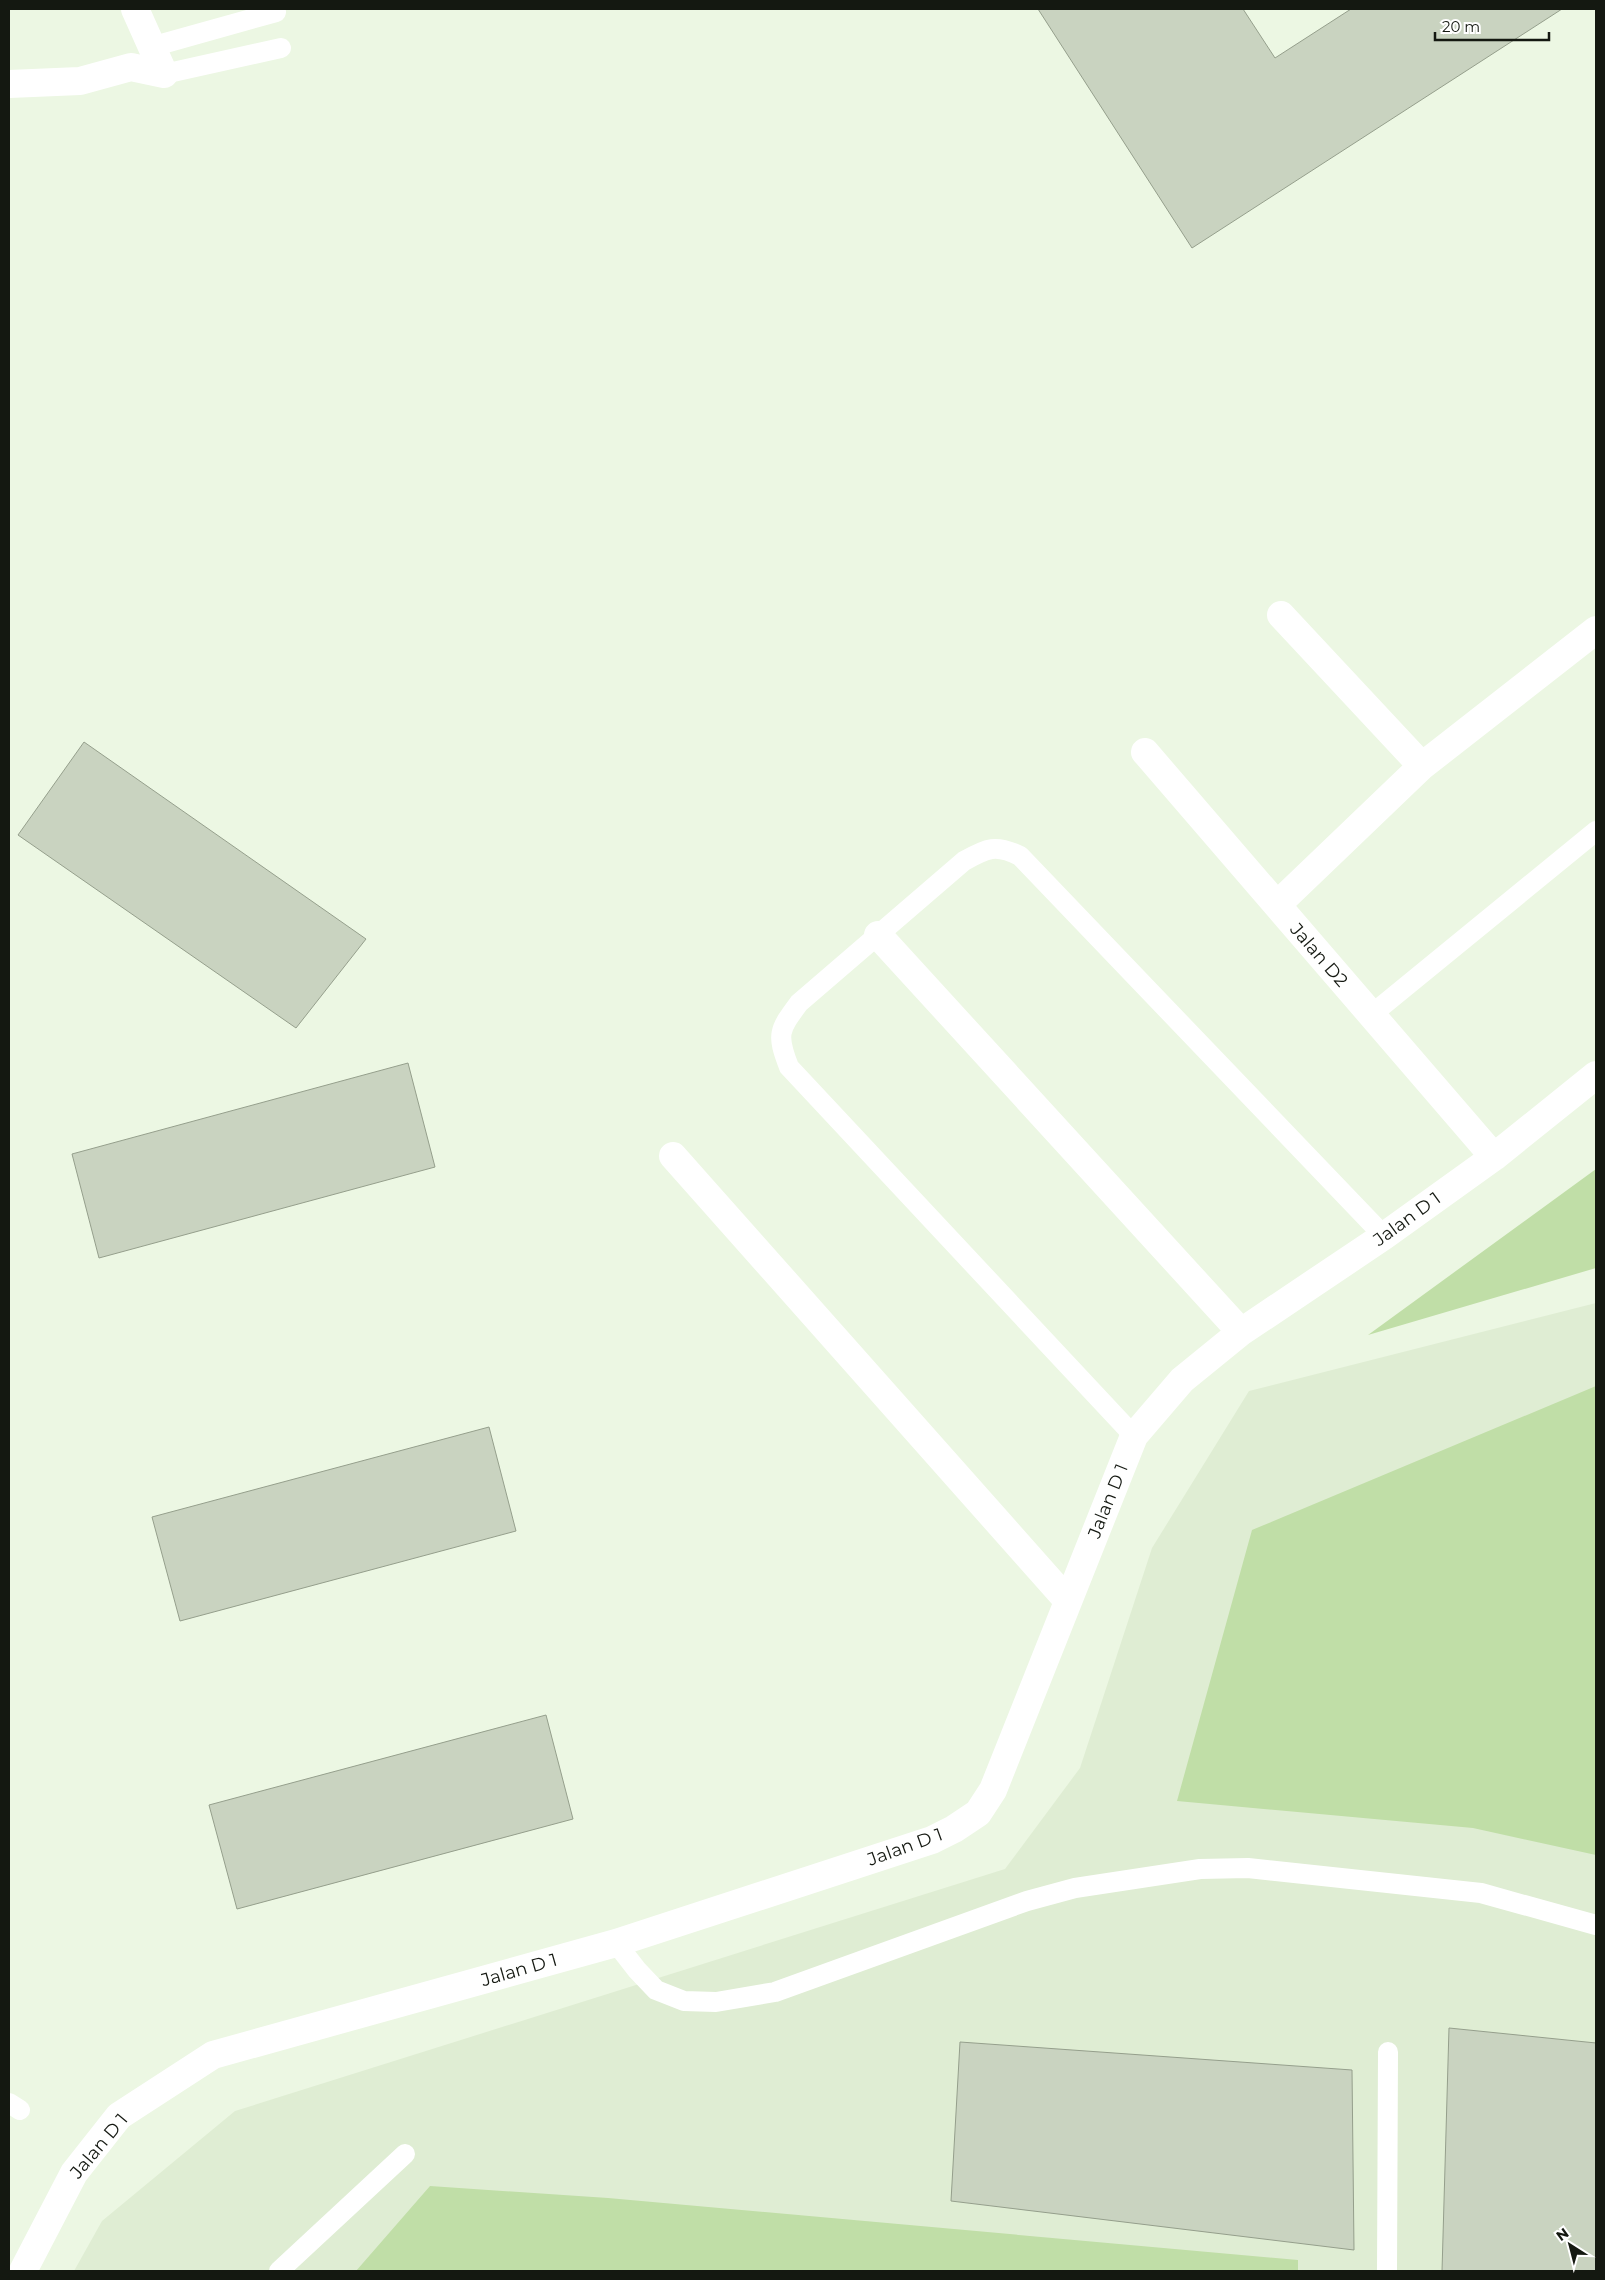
<svg xmlns="http://www.w3.org/2000/svg" width="1605" height="2280" font-family="Montserrat,sans-serif">
  <style>
    .built { fill: #dfedd3 }
    .green { fill: #c0dea7 }
    .building { fill: #c9d3c0; stroke: #959f8c }
    .lines { fill: none; stroke-linecap: round; stroke-linejoin: round }
    .lane { stroke: #fff; stroke-width: 20 }
    .street { stroke: #fff; stroke-width: 28 }
    .labels { text-anchor: middle; stroke-width: 4.5; stroke-linejoin: round; paint-order: stroke }
    .street-label { font-size: 18px; fill: #141811; stroke: #fff }
  </style>
  <rect width="100%" height="100%" fill="#ecf7e3"/>
  <path class="built" d="M1596,1303V2271H74L102,2221L235,2111L1005,1869L1080,1768L1152,1548L1249,1391Z"/>
  <path class="green" d="M1596,1169V1268L1368,1335Z
    M1596,1386V1855L1473,1828L1177,1801L1252,1530Z
    M430,2186L608,2198L1298,2260V2271H356Z"/>
  <path class="building" d="M1038,9H1243L1275,58L1351,9H1562L1192,248Z
    M84,742L366,939L296,1028L18,835Z
    M408,1063L435,1167L99,1258L72,1154Z
    M489,1427L516,1531L180,1621L152,1517Z
    M546,1715L573,1819L237,1909L209,1805Z
    M1449,2028L1596,2043V2271H1442Z
    M960,2042L1352,2070L1354,2250L951,2201Z"/>
  <g class="lines">
    <path class="lane" d="M151,47L276,12
      M164,74L281,48
      M1371,1015L1596,831
      M1134,1436L789,1067C776,1034 779,1030 799,1003L964,861C987,848 996,844 1020,856L1384,1236
      M616,1943L637,1970L656,1990L684,2001L716,2002L775,1992L1027,1901L1075,1888L1200,1869L1248,1868L1481,1893L1596,1925
      M9,2103L20,2110
      M279,2271L405,2154
      M1387,2271L1388,2052"/>
    <path class="street" d="M135,9L164,74
      M9,84L80,81L131,67L164,74
      M1281,615L1422,766
      M1145,752L1494,1157
      M1277,905L1422,766L1596,630
      M878,935L1241,1332
      M673,1156L1068,1601
      M23,2271L74,2173L119,2116L213,2055L616,1943L932,1840L954,1829L978,1813L993,1790L1134,1436L1182,1380L1241,1332L1384,1236L1494,1157L1596,1075"/>
  </g>
  <g class="labels">
    <g class="street-label">
      <text transform="translate(1319 955) rotate(49)" y="6">Jalan D2</text>
      <text transform="translate(1407 1219) rotate(-36)" y="6">Jalan D 1</text>
      <text transform="translate(1108 1501) rotate(-68)" y="6">Jalan D 1</text>
      <text transform="translate(905 1847) rotate(-20)" y="6">Jalan D 1</text>
      <text transform="translate(519 1970) rotate(-16)" y="6">Jalan D 1</text>
      <text transform="translate(99 2146) rotate(-50)" y="6">Jalan D 1</text>
    </g>
  </g>
  <rect width="1605" height="2280" fill="none" stroke="#141811" stroke-width="20"/>
  <g transform="translate(1570 2245) rotate(324)" stroke="#ffffff" stroke-width="4" paint-order="stroke">
  <path d="M0-4L9 19L0 12L-9 19Z" fill="#141811"/>
  <text y="-8" font-size="14" font-weight="bold" text-anchor="middle" fill="#141811">N</text>
  </g>
  <path d="M1435 32v8h114v-8" fill="none" stroke="#141811" stroke-width="2.5"/>
  <text x="1442" y="32" font-size="15" fill="#141811" stroke="#ffffff" stroke-width="4" paint-order="stroke">20 m</text>
</svg>
